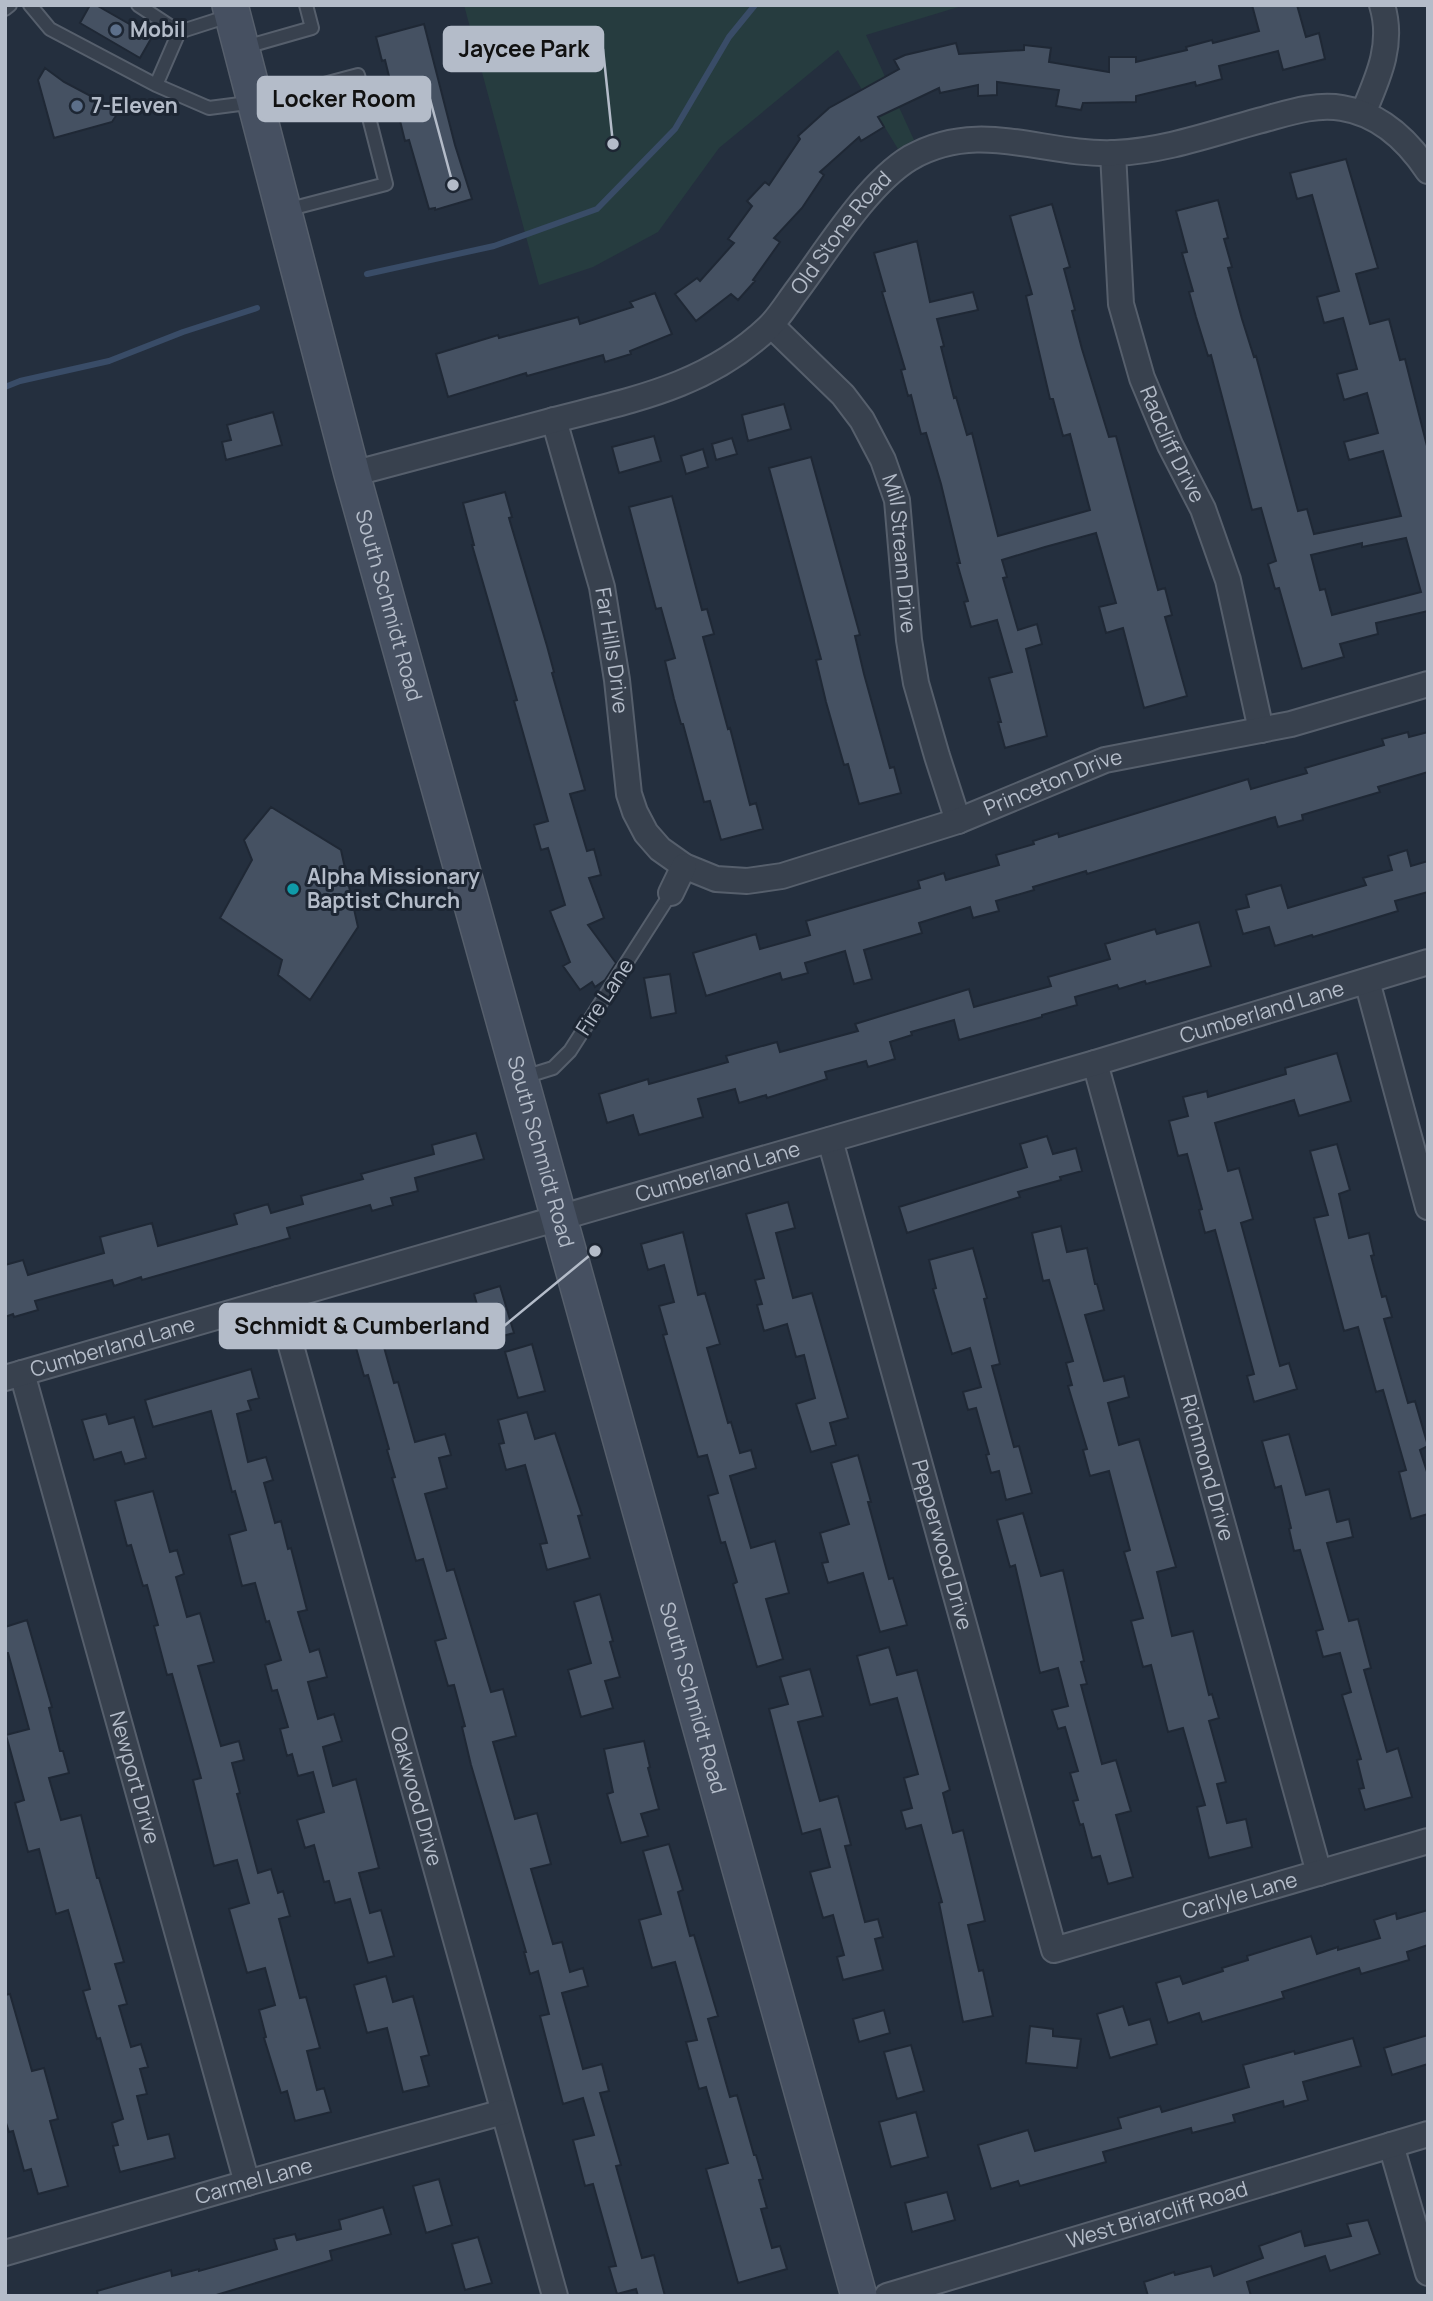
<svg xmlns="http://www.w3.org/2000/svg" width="1433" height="2301" font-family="Manrope,sans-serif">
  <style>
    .green { fill: #263c3f }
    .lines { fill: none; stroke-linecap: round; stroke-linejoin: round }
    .stream { stroke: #394c67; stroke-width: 6 }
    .building { fill: #455162; stroke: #1f2835; stroke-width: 2; fill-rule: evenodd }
    .lane-casing { stroke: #565f6c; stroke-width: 16 }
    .street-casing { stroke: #565f6c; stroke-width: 28 }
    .secondary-casing { stroke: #565f6c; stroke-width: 38 }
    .lane { stroke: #38414e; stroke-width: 12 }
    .street { stroke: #38414e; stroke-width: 24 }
    .secondary { stroke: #465061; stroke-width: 35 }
    .service-dot { fill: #5c6f8a; stroke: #1d2633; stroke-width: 2.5 }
    .culture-dot { fill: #0f9aa8; stroke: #1d2633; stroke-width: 2.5 }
    .labels { text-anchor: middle; stroke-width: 6; stroke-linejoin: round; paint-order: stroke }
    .poi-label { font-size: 21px; font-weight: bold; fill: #b4bcc9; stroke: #1d2633; text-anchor: start }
    .street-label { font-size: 21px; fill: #b4bcc9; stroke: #1d2633 }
    .leader { fill: none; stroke: #b4bcc9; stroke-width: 2.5 }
    .callout-dot { fill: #b4bcc9; stroke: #1d2633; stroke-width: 2.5 }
    .callout { fill: #b4bcc9; stroke: #b4bcc9; stroke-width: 2.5 }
    .callout-label { font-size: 23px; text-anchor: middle; font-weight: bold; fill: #111 }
  </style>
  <rect width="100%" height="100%" fill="#242f3e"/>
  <path class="green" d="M464,5H965L866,35L914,140L898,149L838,50L719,148L658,232L593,267L539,285Z"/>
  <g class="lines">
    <path class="stream" d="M367,274L494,246L597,209L675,129L729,37L755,5
      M5,387L20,381L109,361L183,332L257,308"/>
  </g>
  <path class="building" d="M90,5H96L152,37L140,58L80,23Z
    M1252,5H1297L1306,37L1319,33L1325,59L1283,70L1278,51L1219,66L1222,79L1196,86L1195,82L1136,96V102L1083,103L1081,110L1056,106L1059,90L997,82V95L978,96V85L940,93L939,88L878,117L884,127L861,141L859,137L820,172L824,175L802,208L774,238L780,242L753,280L755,281L738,300L731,294L696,321L675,294L697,278L700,281L734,243L728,239L752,206L747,201L765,182L769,185L800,139L798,136L829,108L899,69L894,60L905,55L956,43L959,54L1024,50V45L1051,48L1049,62L1109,72V57H1136V62L1187,50L1186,47L1212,40L1213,43L1259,31Z
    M424,24L455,145L472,199L435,210V208L429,209L409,140L405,141L385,60L382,61L376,37Z
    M45,68L64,82L119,111L112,122L54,138L38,80Z
    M1346,159L1378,268L1356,274L1370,324L1389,319L1400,360L1405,359L1428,450V611L1376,623L1378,634L1340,644L1344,657L1302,669L1279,588L1275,589L1268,564L1276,561L1261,508L1252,510L1211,355L1208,356L1196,317L1189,292L1193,291L1182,253L1187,252L1176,211L1218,200L1228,238L1224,239L1232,267L1228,268L1242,319L1254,357L1256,356L1298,511L1307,509L1314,534L1401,516L1383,451L1349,460L1344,442L1378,433L1367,393L1344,400L1337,374L1357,369L1343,318L1324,323L1317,297L1339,291L1312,195L1297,199L1290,173ZM1406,538L1421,592L1332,615L1325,589L1320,590L1311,555L1362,543V547Z
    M1052,204L1070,267L1064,269L1075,310L1072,311L1082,349L1109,437L1116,436L1158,590L1165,588L1172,615L1165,617L1187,696L1144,708L1123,628L1106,633L1099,607L1116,603L1096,533L1045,547L1002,560L1007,577L1003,578L1018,630L1037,624L1042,644L1026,649L1047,736L1005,748L998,722H1001L989,678L1012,672L997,620L971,627L964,602L968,601L957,563H960L941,484L926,433L921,434L911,395L908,396L901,370L905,369L882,292L885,291L874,253L917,241L930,302L973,292L978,310L937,319L944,346L941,347L954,398L956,397L967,435L972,433L998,536L1090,510L1070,434L1063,436L1053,399H1050L1026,296L1032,294L1010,216Z
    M655,293L672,334L630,351L631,354L605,362L603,355L527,376L526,373L448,397L436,354L498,335L499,338L578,317L580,324L633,307L630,302Z
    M784,404L791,429L748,441L742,415Z
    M273,412L282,445L226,460L222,442L231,440L227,425Z
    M654,436L661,461L619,473L612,447Z
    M732,438L737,454L716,460L712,444Z
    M703,449L708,467L686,474L681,456Z
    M811,457L860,635L855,636L864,674L890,768L894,767L901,793L859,804L848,764L844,765L826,702L816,660L821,659L769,468Z
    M505,492L512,517L509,518L547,646L554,672L552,673L585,790L570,794L587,851L594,849L601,875L589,878L604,918L588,925L616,963L605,980L595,987L592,982L580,990L563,966L570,962L550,911L565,905L548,848L541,850L534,825L548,821L514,701L517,700L472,545H474L463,503Z
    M672,496L702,610L707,609L714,634L703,637L728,729L730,728L750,805L756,803L763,829L721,840L710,801L704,802L683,724H681L674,699L665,661L675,658L661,608L656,609L629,507Z
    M1408,732L1409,737L1428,732V772L1378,787L1380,792L1302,815L1303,820L1278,827L1275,817L1087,874L1086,871L1033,887L1034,890L996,901L999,911L973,918L970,907L919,923L922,933L864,950L872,979L854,984L845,951L805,963L808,973L782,980L780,973L706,996L693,953L756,934L760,949L810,935L806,921L920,888L918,881L944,873L946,880L999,865L996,855L1034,844L1033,841L1058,833L1059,837L1248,779L1251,789L1307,773L1305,768L1384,745L1382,739Z
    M271,807L341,850L358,927L310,1000L278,975L282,960L220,918L252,860L244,840Z
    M1407,850L1411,866L1428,861V892L1395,901L1398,911L1313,937L1312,935L1275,946L1269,927L1243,934L1236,910L1249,907L1246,895L1281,885L1288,908L1366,885L1363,878L1392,870L1388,856Z
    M1199,922L1211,966L1146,984L1145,981L1119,989L1117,985L1075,997L1077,1005L1042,1015V1017L959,1040L954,1020L911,1032L912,1035L890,1042L895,1059L868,1067L866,1061L825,1072L827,1079L767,1098L766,1095L739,1103L735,1089L698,1099L703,1117L639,1135L633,1115L607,1123L599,1094L648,1079L649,1084L728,1062L726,1056L777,1042L780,1052L858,1031L855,1024L969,989L974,1007L1051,986L1048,977L1110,959L1105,944L1155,929L1157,934Z
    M670,974L676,1013L651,1018L644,978Z
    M1337,1053L1351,1101L1299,1116L1294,1100L1215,1123L1228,1171L1239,1168L1253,1219L1241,1223L1280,1366L1289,1363L1297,1389L1254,1402L1247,1376L1254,1374L1215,1230L1205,1233L1199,1210L1202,1209L1187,1154L1178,1156L1169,1121L1188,1116L1183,1097L1207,1091L1208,1097L1286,1074L1285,1068Z
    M476,1133L484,1159L415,1178L418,1191L391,1198L393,1205L372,1211L370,1205L287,1228L290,1238L142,1280L141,1277L114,1286L112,1280L35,1301L38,1310L14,1317L13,1314L5,1317V1265L23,1260L28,1275L104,1253L100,1237L152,1223L158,1246L237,1224L234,1214L268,1204L271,1213L303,1204L301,1196L363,1179L361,1174L434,1154L432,1145Z
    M1047,1136L1053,1154L1076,1148L1082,1171L1060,1177L1061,1180L1018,1192L1020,1197L907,1233L899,1207L1027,1167L1020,1144Z
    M1337,1144L1350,1190L1339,1194L1349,1238L1369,1233L1374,1255L1371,1256L1382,1297L1386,1296L1392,1317L1384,1319L1408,1403L1415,1401L1428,1446L1420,1450L1428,1475V1514L1411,1519L1399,1472L1406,1470L1383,1390L1376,1392L1358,1327L1344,1331L1314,1218L1328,1215L1310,1151Z
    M788,1202L795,1228L776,1233L793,1298L812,1293L848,1418L830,1423L836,1445L811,1452L796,1404L815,1398L804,1355L796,1357L787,1324L764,1331L757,1305L762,1304L755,1280L764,1278L746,1214Z
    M1061,1226L1067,1252L1087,1248L1095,1284H1097L1104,1310L1085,1315L1104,1381L1124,1376L1129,1397L1108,1403L1119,1445L1139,1439L1176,1567L1157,1572L1172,1636L1193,1631L1209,1695L1212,1694L1219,1718L1209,1721L1226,1782L1217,1784L1227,1823L1246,1819L1252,1847L1209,1858L1197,1807L1205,1805L1183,1728L1168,1732L1151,1665L1143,1667L1131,1621L1143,1618L1124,1552L1130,1550L1109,1471L1090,1476L1083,1450L1087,1449L1068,1386L1072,1385L1066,1363L1073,1361L1049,1280L1043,1281L1032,1233Z
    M683,1232L698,1295L705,1293L720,1344L707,1348L728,1423L731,1422L740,1453L751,1450L756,1468L730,1476L751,1548L775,1541L789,1593L766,1599L783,1659L757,1667L733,1584L737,1582L725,1542L721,1543L708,1496L718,1493L707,1455L698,1457L663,1335L667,1334L659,1306L674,1302L664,1265L648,1270L641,1244Z
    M973,1248L987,1298L984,1299L1000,1364L992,1366L1014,1447L1019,1446L1032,1493L1006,1500L999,1471L991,1473L986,1455L989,1454L976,1408L968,1410L963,1392L981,1387L970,1348L952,1354L933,1289L936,1288L929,1260Z
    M500,1286L514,1333L487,1340L474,1294Z
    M377,1322L394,1383L398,1382L415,1442L445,1434L451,1455L439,1458L447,1488L425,1494L447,1571L454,1569L491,1692L503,1689L516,1736L493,1742L515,1819L537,1813L551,1864L531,1869L553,1944L562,1942L570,1972L583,1968L588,1986L562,1993L583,2069L602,2064L609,2091L600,2093L621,2165L616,2166L642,2258L654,2255L665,2296H638L636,2289L617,2294L609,2267L616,2266L593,2184L585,2186L573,2140L594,2135L583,2098L563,2104L540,2016L549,2014L538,1971L530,1974L524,1952H526L471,1765L462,1727L465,1726L454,1685L448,1686L435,1641L446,1638L423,1559L416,1561L392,1478L395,1477L387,1450L389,1449L368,1375L364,1376L351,1330Z
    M532,1344L545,1391L518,1398L505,1352Z
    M251,1369L259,1398L248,1401L251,1410L237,1414L248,1462L266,1457L273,1480L264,1483L275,1523L281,1521L288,1549L291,1548L307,1610L298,1612L310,1652L319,1649L327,1677L308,1682L318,1719L334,1714L342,1741L323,1747L333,1786L356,1779L379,1868L359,1873L370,1913L381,1910L394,1956L368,1963L350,1899L335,1903L329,1881L324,1882L314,1845L305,1848L297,1820L324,1812L313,1772L298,1776L292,1754L287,1756L280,1729L288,1727L277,1690L272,1691L265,1665L281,1660L269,1621L266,1622L255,1583L242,1586L229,1535L246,1530L235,1491L232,1492L211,1411L153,1427L145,1400Z
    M527,1412L535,1439L555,1433L582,1515L578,1516L590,1558L547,1570L540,1544L547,1543L525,1465L506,1470L499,1444L504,1443L498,1420Z
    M106,1414L109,1424L134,1417L146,1458L125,1464L121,1452L94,1460L82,1420Z
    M1289,1434L1306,1495L1329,1489L1337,1522L1349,1519L1353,1537L1327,1543L1349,1621L1358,1619L1371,1668L1364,1670L1387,1752L1398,1748L1412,1797L1365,1810L1359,1789L1364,1788L1357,1760L1361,1759L1342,1695L1351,1692L1340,1653L1323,1657L1316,1631L1323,1629L1300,1550L1294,1551L1289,1529L1291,1528L1281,1486L1275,1488L1262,1441Z
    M858,1455L871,1502H868L889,1579L893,1578L907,1625L880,1632L863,1573L828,1583L822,1563L828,1562L820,1533L849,1524L831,1463Z
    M153,1491L170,1552L177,1550L184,1574L176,1577L187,1617L200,1613L214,1662L198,1666L221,1746L239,1741L244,1760L232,1763L240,1793L237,1794L258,1873L271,1869L278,1893L283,1891L290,1916L279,1919L300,1998L306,1997L320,2048L307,2051L317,2090L324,2088L331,2112L295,2121L287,2091L281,2093L264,2038L266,2037L259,2010L275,2005L265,1968L247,1973L229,1909L249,1903L237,1860L214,1866L193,1780L201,1778L190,1738L172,1674L167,1675L154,1626L158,1625L147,1585L143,1586L131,1545L127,1546L115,1501Z
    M1023,1513L1041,1576L1063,1570L1084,1661L1081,1662L1087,1684L1081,1685L1102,1764L1116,1760L1131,1811L1116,1815L1133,1877L1108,1884L1100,1856L1092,1858L1083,1824L1080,1825L1073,1801L1078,1800L1070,1773L1078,1771L1065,1727L1058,1729L1052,1710L1068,1706L1058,1668L1040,1673L1015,1565L1010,1567L997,1520Z
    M600,1594L613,1641L610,1642L620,1677L605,1681L613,1708L581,1717L568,1670L591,1663L574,1602Z
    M27,1620L52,1707L49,1708L60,1751H63L69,1773L49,1778L61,1820L81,1815L97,1878H99L124,1962L115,1964L127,2004L119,2006L131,2047L141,2044L148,2067L140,2069L147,2094L137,2096L148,2139L169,2134L175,2158L120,2172L113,2146L118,2145L112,2123L123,2119L100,2038L97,2039L83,1991L90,1989L68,1910L56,1914L39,1849L28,1852L15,1803L24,1800L6,1735L29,1729L8,1653H5V1627Z
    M889,1647L897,1675L917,1670L950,1790L943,1793L953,1833L963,1830L985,1921L968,1925L979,1971L983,1970L993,2016L963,2022L939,1903L942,1902L921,1825L906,1829L901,1811L912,1808L904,1778L918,1774L897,1698L870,1705L857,1656Z
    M810,1669L823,1716L798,1722L820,1801L838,1796L851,1845L845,1846L865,1922L878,1919L883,1937L875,1939L883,1970L843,1980L837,1957L844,1955L833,1915L823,1918L810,1872L830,1867L820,1829L802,1834L769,1709L788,1704L780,1677Z
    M644,1741L650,1767L648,1768L659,1809L641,1814L648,1836L621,1843L607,1794L613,1792L604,1749Z
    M669,1844L683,1890L678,1892L690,1936L694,1935L718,2016L708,2019L730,2097L737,2095L754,2155H756L763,2179L759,2180L767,2208L761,2209L772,2248L780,2246L787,2269L738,2283L706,2169L728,2163L706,2087L699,2089L686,2042L697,2040L675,1962L652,1968L639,1920L661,1914L643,1851Z
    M1428,1910V1945L1407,1952L1409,1960L1361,1974L1359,1968L1282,1992L1284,1998L1202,2022L1199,2013L1168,2023L1156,1983L1180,1976L1183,1984L1223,1971L1222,1968L1248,1960L1247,1956L1311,1936L1317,1954L1338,1947V1950L1380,1938L1374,1920L1396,1913L1397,1919Z
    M386,1976L393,2002L413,1996L429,2055L421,2057L429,2086L403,2092L387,2028L367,2033L354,1985Z
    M10,1994L32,2071L44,2068L58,2119L50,2121L68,2186L38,2194L31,2169L24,2171L13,2131L9,2132L5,2120V1995Z
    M1123,2006L1129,2025L1150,2019L1157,2044L1110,2058L1097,2014Z
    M884,2010L890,2033L859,2042L853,2019Z
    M1030,2026L1053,2029V2036L1081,2039L1077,2068L1026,2063Z
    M1428,2035V2064L1392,2075L1384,2048Z
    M1353,2038L1361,2066L1303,2082L1308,2100L1284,2107L1283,2101L1233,2115L1235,2122L1192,2133L1191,2128L1103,2152L1106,2162L1020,2186L1018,2181L991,2189L978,2145L1028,2130L1035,2151L1121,2128L1118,2118L1160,2106L1162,2112L1249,2087L1243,2065L1294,2051L1295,2054Z
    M911,2045L924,2091L897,2099L884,2052Z
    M916,2112L928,2157L891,2167L879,2122Z
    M439,2179L452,2225L426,2233L413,2186Z
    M947,2192L955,2220L912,2232L905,2203Z
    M383,2207L391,2234L330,2251L332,2260L213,2296H98L97,2291L171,2270L172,2276L199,2269V2271L277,2249L274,2239L295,2234L297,2240L341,2229L339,2220Z
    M1368,2220L1380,2254L1330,2271L1325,2256L1247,2282L1251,2296H1148L1144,2282L1174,2272L1175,2275L1211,2266L1214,2276L1263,2258L1259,2246L1301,2231L1305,2246L1351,2236L1347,2224Z
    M478,2237L492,2283L465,2290L452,2244Z"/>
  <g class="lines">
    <g class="lane-casing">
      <path id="lane" d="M30,5L50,29L156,85L209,108L256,102L358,75L386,184L286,210
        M138,5L179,32L156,85
        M5,9L10,5
        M179,32L232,15
        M242,48L312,28L306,5
        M524,1077L553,1068L570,1051L671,893"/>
    </g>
    <g class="street-casing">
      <g id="street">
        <path d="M1363,113C1378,78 1394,44 1382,5"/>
        <path id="s1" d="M1113,153L1121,304L1142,378L1170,445L1203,509L1228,580L1261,730"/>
        <path id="s2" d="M771,325L843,395L862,420L883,460L897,500L909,640L916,683L937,756L958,821"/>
        <path id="s3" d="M554,420L602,587L617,680L629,794L635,812L646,833L660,849L684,866L716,879L747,881L782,876L958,821L1105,760L1291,724L1428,684"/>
        <path id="s4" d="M352,474C417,457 482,439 547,422C630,400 705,388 769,327C779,317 787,304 795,293C826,252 867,184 910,158C980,118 1043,156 1115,153C1164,151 1211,134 1258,121C1285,114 1314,103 1342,108C1380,114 1408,141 1428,171"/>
        <path d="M671,893L684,866"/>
        <path d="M1367,981L1428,1207"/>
        <path id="s5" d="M1095,1063L1319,1873"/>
        <path id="s6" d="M830,1140L1054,1950L1428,1841"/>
        <path id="s7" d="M278,1299L555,2296"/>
        <path id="s8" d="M22,1373L247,2183"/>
        <path id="s9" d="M5,1378L1095,1063L1428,962"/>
        <path d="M1391,2145L1428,2273"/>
        <path id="s10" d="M5,2253L247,2183L503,2112"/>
        <path id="s11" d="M887,2296L1428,2134"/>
      </g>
    </g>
    <g class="secondary-casing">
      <g id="secondary">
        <path id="s12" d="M230,5L352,474L859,2296"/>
      </g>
    </g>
    <use href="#lane" class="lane"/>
    <use href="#street" class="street"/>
    <use href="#secondary" class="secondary"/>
  </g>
  <g class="service-dot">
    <circle cx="116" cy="30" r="7"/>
    <circle cx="77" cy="106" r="7"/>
  </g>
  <circle class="culture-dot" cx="293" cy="889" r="7"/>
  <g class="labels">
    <g class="poi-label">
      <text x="130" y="37">Mobil</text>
      <text x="91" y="113">7-Eleven</text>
      <text x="307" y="884">Alpha Missionary<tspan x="307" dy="24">Baptist Church</tspan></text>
    </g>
    <g class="street-label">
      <text dy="7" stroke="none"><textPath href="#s4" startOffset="565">Old Stone Road</textPath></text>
      <text dy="7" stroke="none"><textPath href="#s1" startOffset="301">Radcliff Drive</textPath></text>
      <text dy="7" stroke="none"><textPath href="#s2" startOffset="273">Mill Stream Drive</textPath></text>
      <text dy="7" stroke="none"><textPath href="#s12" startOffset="621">South Schmidt Road</textPath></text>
      <text dy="7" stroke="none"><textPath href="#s3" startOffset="238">Far Hills Drive</textPath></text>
      <text dy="7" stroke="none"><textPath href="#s3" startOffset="864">Princeton Drive</textPath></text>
      <text transform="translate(605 997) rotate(-57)" y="7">Fire Lane</text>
      <text dy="7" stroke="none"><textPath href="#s9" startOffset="1309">Cumberland Lane</textPath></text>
      <text dy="7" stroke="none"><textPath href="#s12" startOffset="1188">South Schmidt Road</textPath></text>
      <text dy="7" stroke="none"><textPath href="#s9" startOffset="742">Cumberland Lane</textPath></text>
      <text dy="7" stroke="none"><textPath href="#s9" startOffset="112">Cumberland Lane</textPath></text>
      <text dy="7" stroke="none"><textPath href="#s5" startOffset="420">Richmond Drive</textPath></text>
      <text dy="7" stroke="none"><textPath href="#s6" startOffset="420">Pepperwood Drive</textPath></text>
      <text dy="7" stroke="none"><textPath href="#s12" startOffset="1755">South Schmidt Road</textPath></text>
      <text dy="7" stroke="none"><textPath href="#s8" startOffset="420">Newport Drive</textPath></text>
      <text dy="7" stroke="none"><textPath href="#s7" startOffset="516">Oakwood Drive</textPath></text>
      <text dy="7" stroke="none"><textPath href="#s6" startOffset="1034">Carlyle Lane</textPath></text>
      <text dy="7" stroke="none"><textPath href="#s10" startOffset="259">Carmel Lane</textPath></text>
      <text dy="7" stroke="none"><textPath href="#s11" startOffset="282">West Briarcliff Road</textPath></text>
    </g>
  </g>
  <path class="leader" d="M613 144L603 49M453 185L430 99M595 1251L504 1326"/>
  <g class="callout-dot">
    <circle cx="613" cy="144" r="7"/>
    <circle cx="453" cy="185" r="7"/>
    <circle cx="595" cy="1251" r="7"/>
  </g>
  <g class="callout">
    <rect x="444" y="27" width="159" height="44" rx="7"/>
    <rect x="258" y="77" width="172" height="44" rx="7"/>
    <rect x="220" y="1304" width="284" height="44" rx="7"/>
  </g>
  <g class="callout-label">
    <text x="524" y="57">Jaycee Park</text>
    <text x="344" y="107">Locker Room</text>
    <text x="362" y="1334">Schmidt &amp; Cumberland</text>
  </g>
  <rect width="1433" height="2301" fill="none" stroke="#b4bcc9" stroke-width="14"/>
</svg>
